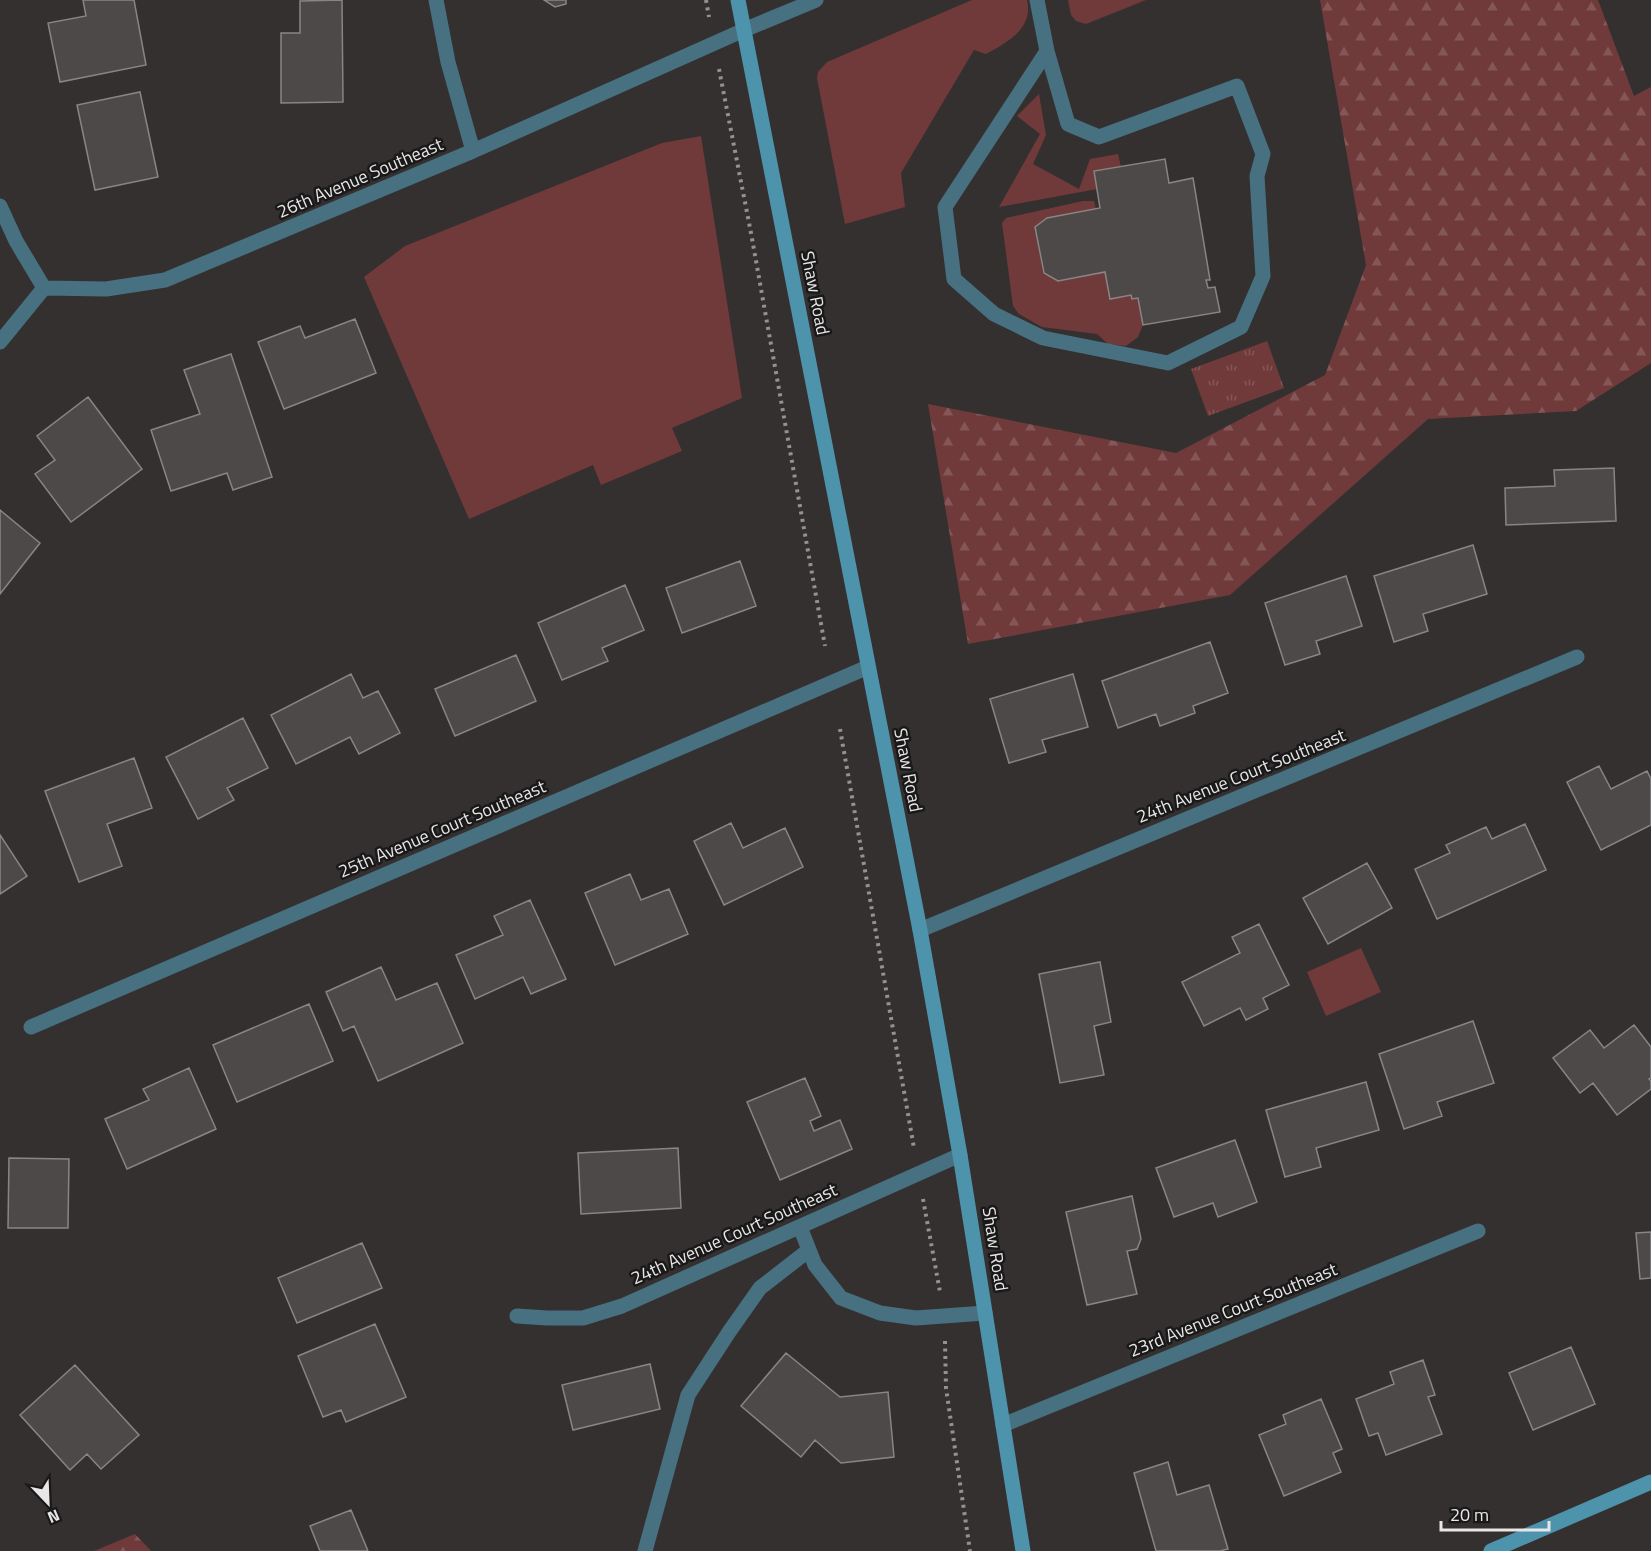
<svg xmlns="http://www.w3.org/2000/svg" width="1651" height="1551" font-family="'Titillium Web',sans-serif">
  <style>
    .grass { fill: #703a3b }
    .forest { fill: url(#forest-firs) }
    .park { fill: url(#park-tufts) }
    .building { fill: #4d4949; stroke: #898585; stroke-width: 1.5 }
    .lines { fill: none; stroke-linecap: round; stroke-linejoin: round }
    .path { stroke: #949191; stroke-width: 4; stroke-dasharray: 3 4.5; stroke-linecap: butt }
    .lane { stroke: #477080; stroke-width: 15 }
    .street { stroke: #477080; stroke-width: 15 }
    .secondary { stroke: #4e93ac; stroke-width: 15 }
    .labels { text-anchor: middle; stroke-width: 5; stroke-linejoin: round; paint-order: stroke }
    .street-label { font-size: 18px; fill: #e8e6e6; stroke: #1a1919 }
  </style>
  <defs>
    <pattern id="forest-firs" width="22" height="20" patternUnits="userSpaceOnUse" patternTransform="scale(1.5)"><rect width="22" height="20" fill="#703a3b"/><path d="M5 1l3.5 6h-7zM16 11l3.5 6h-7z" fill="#845657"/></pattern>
    <pattern id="park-tufts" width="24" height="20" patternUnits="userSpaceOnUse" patternTransform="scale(1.5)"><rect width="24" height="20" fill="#703a3b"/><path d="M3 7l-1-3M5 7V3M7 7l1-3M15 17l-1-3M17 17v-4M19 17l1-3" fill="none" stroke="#845657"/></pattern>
  </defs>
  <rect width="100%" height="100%" fill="#343030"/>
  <path class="grass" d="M972,0H1027C1034,28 1007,43 986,54L974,50L901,173L905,207L845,224L817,78L818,72L827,62Z
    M1068,0H1146L1086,24L1076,21L1071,15Z
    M1039,94L1046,135L1033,164L1079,189L1090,159L1118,154L1121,167L1097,189L999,207L1040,134L1017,116Z
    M701,136L742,398L672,428L682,451L601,485L593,465L469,519L364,277L405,246L662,143Z
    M1083,201H1094L1096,209L1047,218L1035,227L1043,273L1058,281L1105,272L1110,298L1131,295L1132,299L1138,298L1143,325L1138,337L1126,346L1108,344L1097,334L1042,327L1019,314L1013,306L1002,223L1006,218Z
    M1361,948L1381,992L1326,1016L1307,972Z"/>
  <path class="forest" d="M1320,0H1598L1634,96L1651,87V363L1576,411L1428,419L1230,595L968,644L928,404L1176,453L1325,375L1366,265Z
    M135,1534L151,1551H94Z"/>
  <path class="park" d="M1267,341L1284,388L1208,416L1191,369Z"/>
  <path class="building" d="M83,0H134L146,65L60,82L48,23L86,16Z
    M342,0L343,102L281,103V33H300V1Z
    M544,0H566V4L555,7Z
    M140,92L158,177L95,190L77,105Z
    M1165,159L1169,183L1193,178L1210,280H1206L1208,288L1215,287L1220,312L1143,325L1138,298L1132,299L1131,295L1110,299L1105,272L1058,281L1044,273L1035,227L1047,218L1100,208L1094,171Z
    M355,319L376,373L284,409L258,342L300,326L305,338Z
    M231,354L272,477L233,490L227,473L171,491L151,430L200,414L184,370Z
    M88,397L142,469L71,522L35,474L55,460L37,436Z
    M1614,468L1616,521L1506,525L1505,488L1555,486L1554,470Z
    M0,510L40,543L0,594Z
    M1473,545L1487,594L1423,614L1428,631L1394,642L1374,576Z
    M740,561L756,606L682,633L666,588Z
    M1346,576L1362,626L1316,641L1320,654L1285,665L1265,603Z
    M625,585L644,630L602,648L608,661L562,680L538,623Z
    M1210,642L1228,693L1193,706L1195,713L1160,726L1156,714L1118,728L1102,681Z
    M516,655L536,701L455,736L435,689Z
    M351,674L363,698L378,691L400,733L359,754L350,737L296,764L271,715Z
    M1073,674L1088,727L1042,740L1046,752L1009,763L990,699Z
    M243,718L268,768L227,788L234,800L198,819L166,757Z
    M134,758L152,808L107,824L122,866L79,882L45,791Z
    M1599,766L1611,789L1647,771L1651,779V825L1601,850L1567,782Z
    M731,823L743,848L785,828L803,867L724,905L694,841Z
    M1525,824L1546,870L1437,919L1415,869L1450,853L1446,845L1486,827L1492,839Z
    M0,835L27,876L0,894Z
    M1367,863L1392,908L1328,944L1303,898Z
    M630,874L641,900L669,889L688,934L615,965L585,893Z
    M530,900L566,979L531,994L523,977L475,999L456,955L503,935L494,916Z
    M1259,924L1289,985L1263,998L1268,1009L1246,1020L1240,1008L1204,1026L1182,982L1240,953L1232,937Z
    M1100,962L1111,1022L1094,1026L1104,1075L1060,1083L1039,974Z
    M381,967L396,1000L437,983L463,1043L378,1081L354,1026L343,1031L326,992Z
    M309,1004L333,1061L237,1102L213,1045Z
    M1473,1021L1494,1083L1437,1102L1442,1116L1404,1129L1379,1054Z
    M1634,1025L1651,1047V1078L1649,1079L1651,1081V1089L1617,1115L1593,1083L1580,1093L1553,1058L1590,1030L1604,1048Z
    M189,1068L216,1129L127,1169L105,1119L149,1100L143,1089Z
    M805,1078L821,1116L810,1121L814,1131L840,1120L852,1149L780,1180L747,1102Z
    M1366,1082L1379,1130L1316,1148L1321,1167L1285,1177L1266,1110Z
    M1235,1140L1257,1202L1218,1217L1213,1203L1174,1217L1156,1168Z
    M678,1148L681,1208L581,1214L578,1153Z
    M9,1158L69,1159L68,1228H8Z
    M1132,1196L1141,1239L1137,1249L1127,1251L1137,1294L1087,1305L1066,1212Z
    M1651,1232V1278L1640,1279L1636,1233Z
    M362,1243L382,1288L297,1323L278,1278Z
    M375,1324L406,1397L346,1422L341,1410L323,1417L298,1356Z
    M1571,1347L1595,1404L1533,1430L1509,1373Z
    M786,1353L840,1397L888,1392L894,1457L841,1463L815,1440L801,1457L741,1406Z
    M1423,1360L1435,1395L1428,1397L1442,1434L1386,1455L1378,1433L1369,1436L1356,1399L1394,1384L1390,1372Z
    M650,1364L660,1409L573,1430L562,1385Z
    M75,1365L139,1435L101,1469L87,1454L70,1470L20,1415Z
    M1321,1399L1342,1449L1333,1453L1341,1472L1284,1496L1259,1435L1286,1424L1283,1415Z
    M1168,1462L1177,1495L1209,1485L1228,1549L1220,1551H1156L1134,1473Z
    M351,1510L368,1551H320L310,1526Z"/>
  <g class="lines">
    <path class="path" d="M706,0L709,17
      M719,69L751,233L825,646
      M840,729L914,1148
      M923,1199L940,1292
      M945,1341L946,1388L970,1551"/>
    <path class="lane" d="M1037,0L1047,51L945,207L954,279L994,314L1043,338L1168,363L1241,327L1263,276L1257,176L1263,154L1237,86L1099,137L1068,124L1047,51
      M800,1227L815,1265L841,1298L880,1313L916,1318L985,1313
      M645,1551L688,1395L729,1332L760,1288L809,1250"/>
    <path class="street" d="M436,0L448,62L473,151
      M0,206L16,241L44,288
      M0,342L44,288L106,289L165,280L473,151L744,30L816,0
      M920,930L1577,657
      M31,1027L868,667
      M517,1316L547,1318H583L622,1306L960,1155
      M1003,1425L1478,1231"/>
    <path class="secondary" d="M738,0L920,930L960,1155L1023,1551
      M1491,1551L1651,1482"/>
  </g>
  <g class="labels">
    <g class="street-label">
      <text transform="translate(360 178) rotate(-23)" y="6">26th Avenue Southeast</text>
      <text transform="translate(815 293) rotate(79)" y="6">Shaw Road</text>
      <text transform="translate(908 770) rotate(79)" y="6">Shaw Road</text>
      <text transform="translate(1241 776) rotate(-22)" y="6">24th Avenue Court Southeast</text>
      <text transform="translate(442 829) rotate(-23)" y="6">25th Avenue Court Southeast</text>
      <text transform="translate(734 1234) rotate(-24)" y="6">24th Avenue Court Southeast</text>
      <text transform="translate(995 1249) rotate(81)" y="6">Shaw Road</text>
      <text transform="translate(1233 1310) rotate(-22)" y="6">23rd Avenue Court Southeast</text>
    </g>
  </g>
  <g transform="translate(48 1503) rotate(157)" stroke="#1a1919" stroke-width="4.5" paint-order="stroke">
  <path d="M0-4.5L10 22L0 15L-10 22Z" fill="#e8e6e6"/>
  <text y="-9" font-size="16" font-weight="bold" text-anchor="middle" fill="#e8e6e6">N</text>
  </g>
  <path d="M1441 1521v9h108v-9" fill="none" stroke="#e8e6e6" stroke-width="3"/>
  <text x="1450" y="1521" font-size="18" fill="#e8e6e6" stroke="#1a1919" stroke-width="4.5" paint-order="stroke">20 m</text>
</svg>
